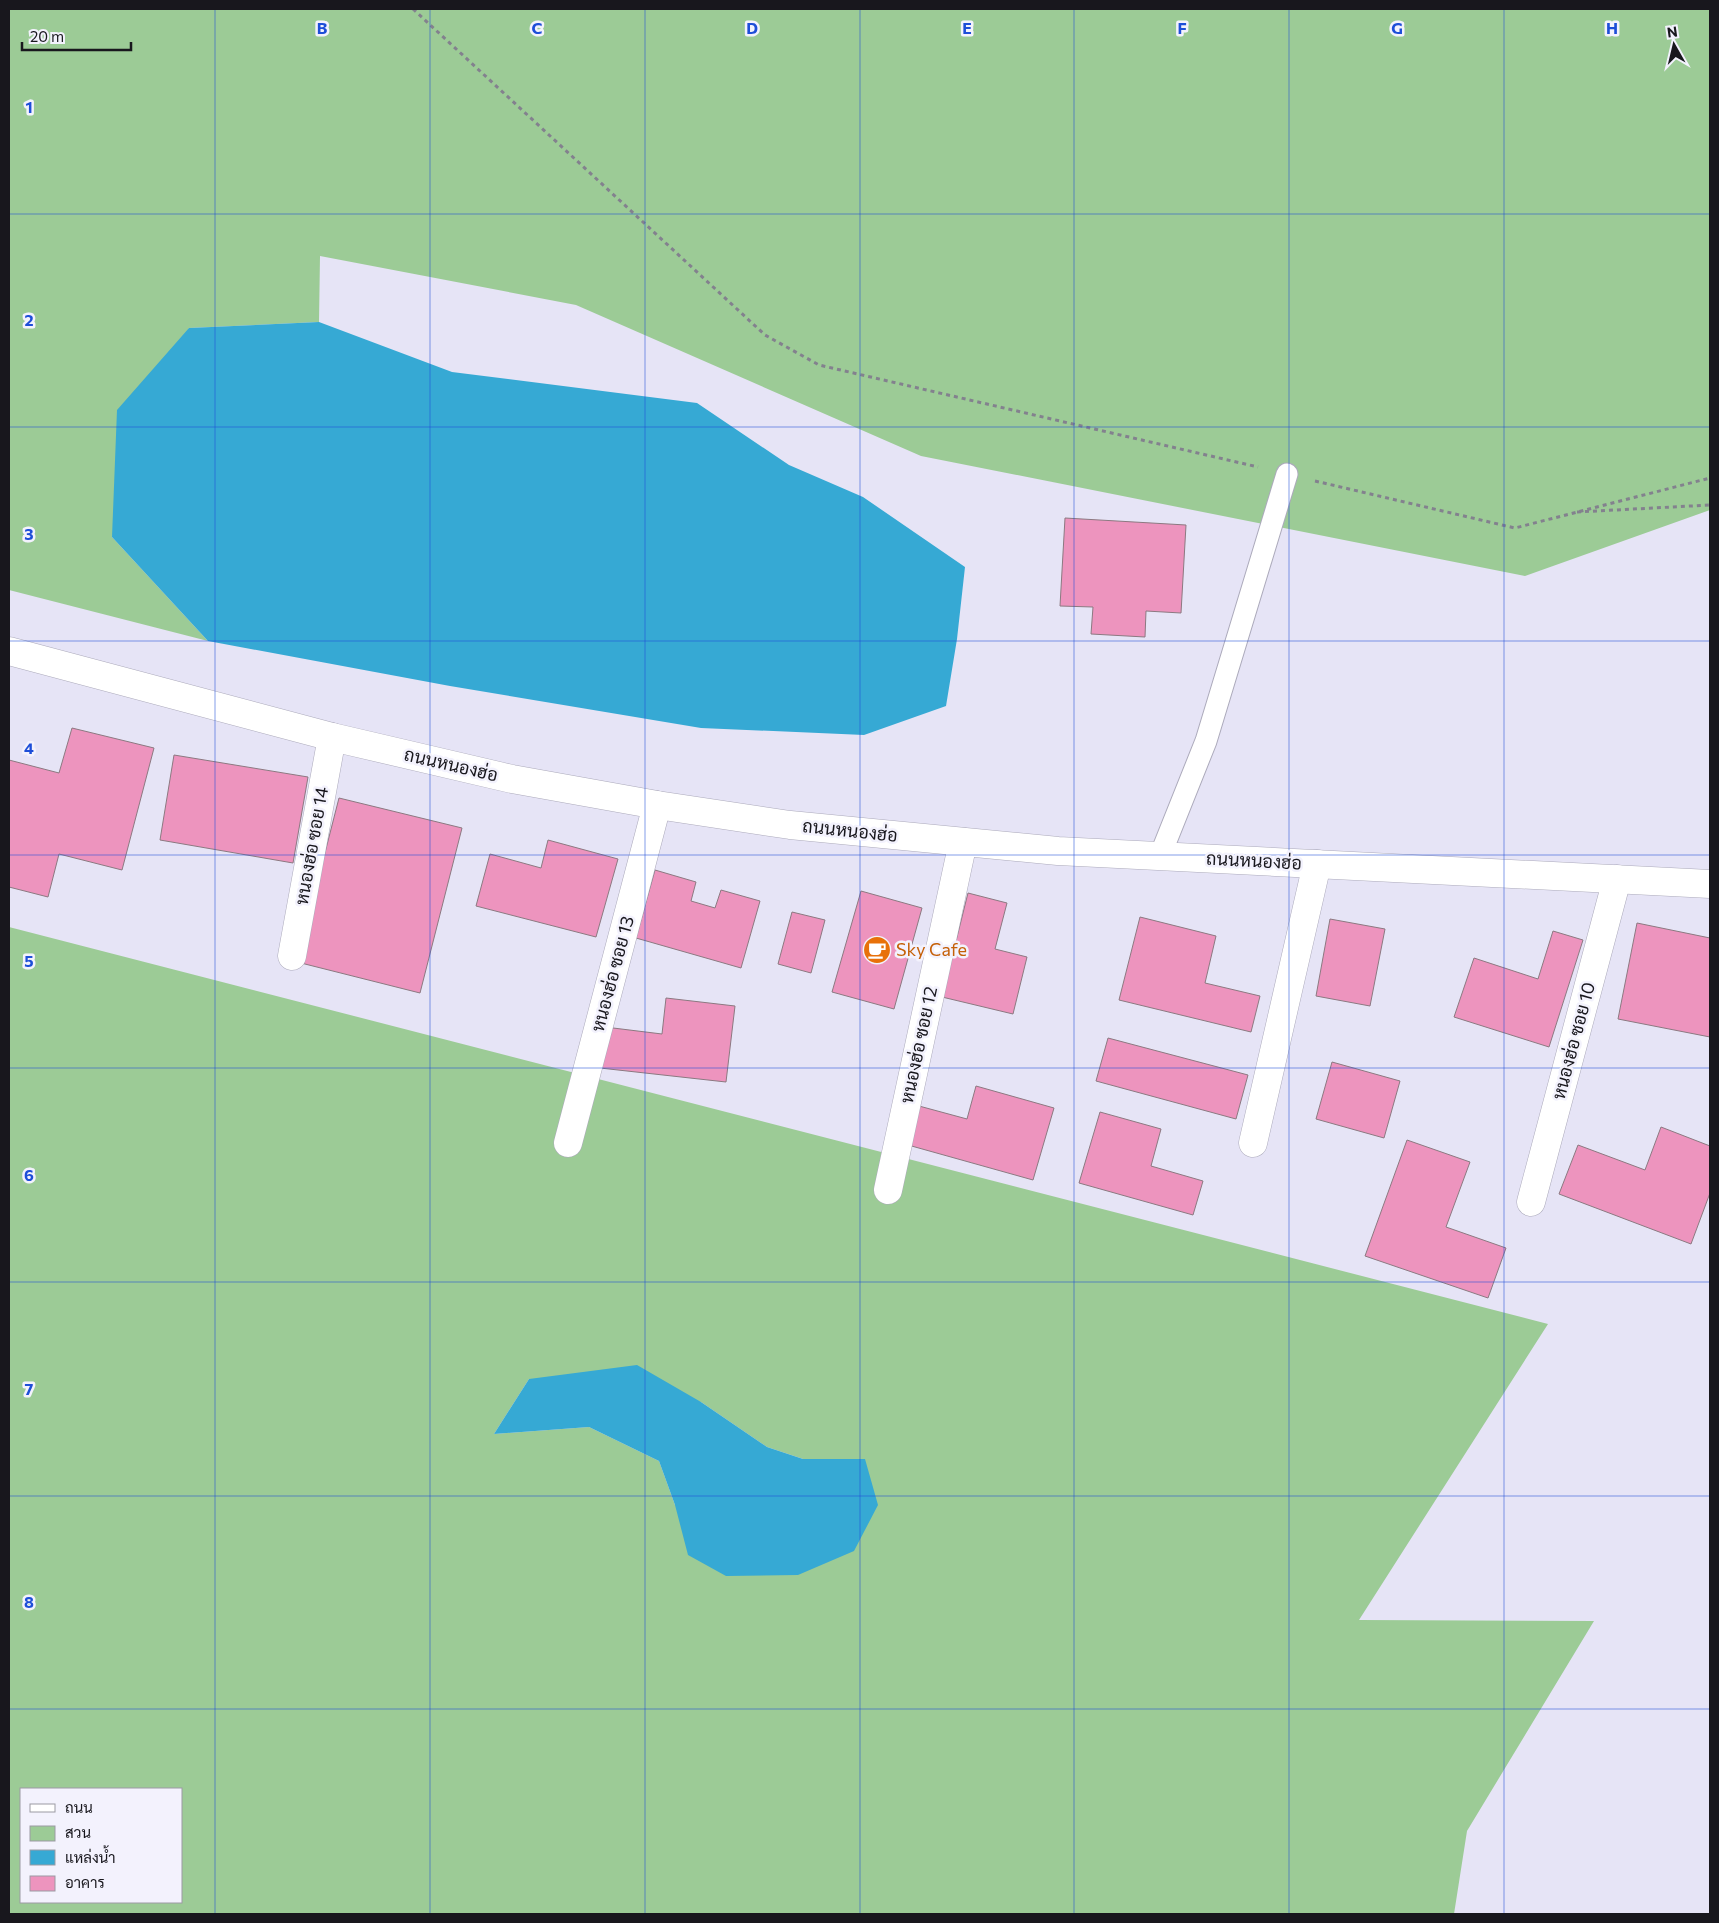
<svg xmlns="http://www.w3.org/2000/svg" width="1719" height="1923" font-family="Commissioner,Sarabun,sans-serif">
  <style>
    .green { fill: #9ccb96; fill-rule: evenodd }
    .water { fill: #36a9d4 }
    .building { fill: #ed94be; stroke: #8c7981 }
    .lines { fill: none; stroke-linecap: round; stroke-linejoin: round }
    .lane-casing { stroke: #acaabb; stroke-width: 23 }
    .street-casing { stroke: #acaabb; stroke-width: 29 }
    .secondary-casing { stroke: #acaabb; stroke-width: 29 }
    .path { stroke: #83818e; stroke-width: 3; stroke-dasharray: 4 4; stroke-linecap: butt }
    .lane { stroke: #fff; stroke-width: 21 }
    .street { stroke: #fff; stroke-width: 28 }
    .secondary { stroke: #fff; stroke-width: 28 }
    .grid { fill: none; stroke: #1d4ed8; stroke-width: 1; stroke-opacity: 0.55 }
    .labels { text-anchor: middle; stroke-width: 5; stroke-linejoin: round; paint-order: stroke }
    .street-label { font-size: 18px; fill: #18171d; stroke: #f3f2fd }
    .food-label { font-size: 18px; fill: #c56008; stroke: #f3f2fd; text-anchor: start }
    .grid-label { font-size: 16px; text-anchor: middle; font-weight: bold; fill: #1d4ed8; stroke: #f3f2fd; stroke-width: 5; stroke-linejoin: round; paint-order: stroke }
  </style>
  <rect width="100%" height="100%" fill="#e6e4f6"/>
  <path class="green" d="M9,9H1710V510L1525,576L921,456L576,305L320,256L319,322L189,328L112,537L208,641L9,590Z
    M9,927L1548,1324L1359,1620L1594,1621L1467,1831L1454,1914H9ZM529,1379L701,1402L767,1447L803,1459H865L675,1505L659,1461L589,1427L494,1434ZM21,1789H181V1902H21Z"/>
  <path class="water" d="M319,322L452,372L697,403L789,465L863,497L965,567L957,639L946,706L864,735L701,728L450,686L208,641L112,537L117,410L189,328Z
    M637,1365L701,1402L767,1447L803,1459H865L878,1505L854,1551L798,1575L726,1576L688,1555L675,1505L659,1461L589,1427L494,1434L529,1379Z"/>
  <path class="building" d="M1065,518L1186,525L1181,613L1146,611L1145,637L1091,634L1093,607L1060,606Z
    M72,728L154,748L122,870L59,854L48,897L9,887V760L59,773Z
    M174,755L308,777L293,863L160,840Z
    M339,798L462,828L420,993L297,962Z
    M548,840L618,859L596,937L476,906L490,854L541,868Z
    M655,870L696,882L691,901L715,908L721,890L760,901L741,968L636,938Z
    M861,891L922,908L894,1009L832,992Z
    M968,893L1007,903L995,949L1027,957L1013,1014L942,997Z
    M792,912L825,920L811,973L778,964Z
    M1140,917L1216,936L1205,983L1260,996L1251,1032L1119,1000Z
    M1330,919L1385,929L1370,1006L1316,996Z
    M1637,923L1710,938V1037L1618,1019Z
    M1553,931L1583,940L1549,1047L1454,1017L1474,958L1538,979Z
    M666,998L735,1006L726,1082L600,1068L605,1027L662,1034Z
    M1108,1038L1248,1075L1236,1119L1096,1081Z
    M1332,1062L1400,1081L1384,1138L1316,1119Z
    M976,1086L1054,1108L1033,1180L908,1145L919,1106L967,1119Z
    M1100,1112L1161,1129L1151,1166L1203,1181L1193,1215L1079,1183Z
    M1661,1127L1710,1146V1193L1691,1244L1559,1194L1578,1145L1645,1170Z
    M1407,1140L1470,1162L1446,1227L1506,1248L1488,1298L1365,1256Z"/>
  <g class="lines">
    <g class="lane-casing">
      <path id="lane" d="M1160,856L1206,741L1287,474"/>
    </g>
    <g class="street-casing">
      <path id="street" d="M292,956L332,737
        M568,1143L657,805
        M1253,1143L1317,864
        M888,1190L963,842
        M1531,1202L1617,879"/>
    </g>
    <g class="secondary-casing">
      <path id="secondary" d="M9,651L332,737L512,779L657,805L790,825L1058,851L1710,884"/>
    </g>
    <path class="path" d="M413,9L765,335L819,365L1258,467
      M1315,481L1515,528L1710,478
      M1577,512L1710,505"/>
    <use href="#lane" class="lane"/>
    <use href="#street" class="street"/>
    <use href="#secondary" class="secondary"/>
  </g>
  <path class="grid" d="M215,9V1914M430,9V1914M645,9V1914M860,9V1914M1074,9V1914M1289,9V1914M1504,9V1914M9,214H1710M9,427H1710M9,641H1710M9,855H1710M9,1068H1710M9,1282H1710M9,1496H1710M9,1709H1710"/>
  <defs>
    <g id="cafe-disc" transform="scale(1.4375)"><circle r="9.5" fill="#e8710a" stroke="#f3f2fd"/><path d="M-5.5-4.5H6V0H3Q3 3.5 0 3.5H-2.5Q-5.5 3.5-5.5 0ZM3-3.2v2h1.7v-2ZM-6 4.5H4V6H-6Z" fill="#fff"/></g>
  </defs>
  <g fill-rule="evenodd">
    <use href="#cafe-disc" x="877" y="950"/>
  </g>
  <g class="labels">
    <g class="street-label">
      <text transform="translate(451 765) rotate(13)" y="6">ถนนหนองฮ่อ</text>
      <text transform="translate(850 831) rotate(6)" y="6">ถนนหนองฮ่อ</text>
      <text transform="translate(312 846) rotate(-80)" y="6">หนองฮ่อ ซอย 14</text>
      <text transform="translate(1254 861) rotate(3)" y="6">ถนนหนองฮ่อ</text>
      <text transform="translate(613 974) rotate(-75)" y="6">หนองฮ่อ ซอย 13</text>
      <text transform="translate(1574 1041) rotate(-75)" y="6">หนองฮ่อ ซอย 10</text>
      <text transform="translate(919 1045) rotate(-78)" y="6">หนองฮ่อ ซอย 12</text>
    </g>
    <g class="food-label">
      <text x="896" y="956">Sky Cafe</text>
    </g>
  </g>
  <g class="grid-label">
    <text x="322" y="34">B</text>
    <text x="537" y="34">C</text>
    <text x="752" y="34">D</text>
    <text x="967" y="34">E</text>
    <text x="1182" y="34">F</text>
    <text x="1397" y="34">G</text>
    <text x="1612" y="34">H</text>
    <text x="29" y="113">1</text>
    <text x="29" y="326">2</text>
    <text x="29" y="540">3</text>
    <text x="29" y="754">4</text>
    <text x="29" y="967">5</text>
    <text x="29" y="1181">6</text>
    <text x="29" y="1395">7</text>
    <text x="29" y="1608">8</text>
  </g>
  <rect width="1719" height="1923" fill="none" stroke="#18171d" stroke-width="20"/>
  <rect x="20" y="1788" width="162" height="115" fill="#f3f2fd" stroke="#9b9aa3"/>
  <rect x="30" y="1804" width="25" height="8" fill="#ffffff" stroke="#9b9aa3"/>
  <text x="65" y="1813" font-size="15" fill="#18171d">ถนน</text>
  <rect x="30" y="1826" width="25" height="15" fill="#9ccb96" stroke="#9b9aa3"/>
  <text x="65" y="1838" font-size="15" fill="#18171d">สวน</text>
  <rect x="30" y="1850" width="25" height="15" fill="#36a9d4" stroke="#9b9aa3"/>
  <text x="65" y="1863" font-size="15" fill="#18171d">แหล่งน้ำ</text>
  <rect x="30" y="1876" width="25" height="15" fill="#ed94be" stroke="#9b9aa3"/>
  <text x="65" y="1888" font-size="15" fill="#18171d">อาคาร</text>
  <g transform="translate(1674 45) rotate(352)" stroke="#f3f2fd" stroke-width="4" paint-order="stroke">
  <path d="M0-4L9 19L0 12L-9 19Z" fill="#18171d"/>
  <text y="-8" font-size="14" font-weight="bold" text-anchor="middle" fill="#18171d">N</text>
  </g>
  <path d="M22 42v8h109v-8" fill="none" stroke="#18171d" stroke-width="2.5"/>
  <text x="30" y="42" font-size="15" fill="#18171d" stroke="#f3f2fd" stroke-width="4" paint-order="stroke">20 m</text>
</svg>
